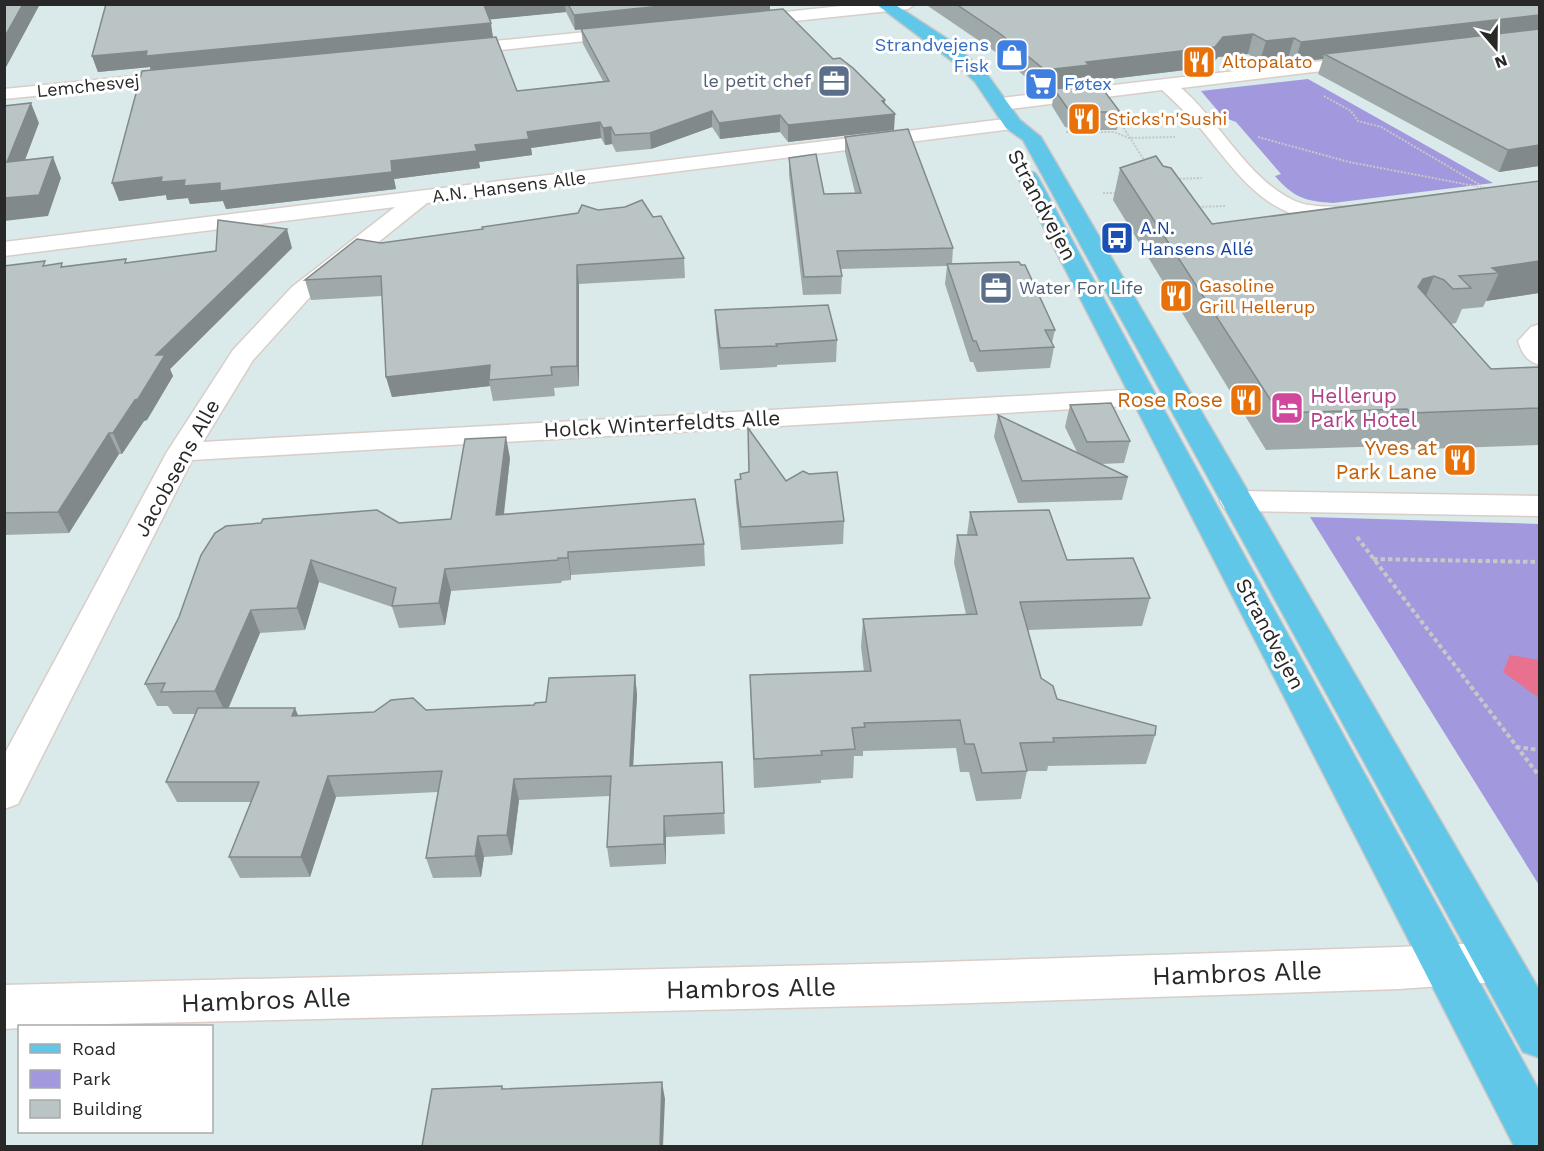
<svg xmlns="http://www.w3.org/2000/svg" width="1544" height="1151" font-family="'Work Sans',sans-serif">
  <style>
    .green { fill: #a298de }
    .water { fill: #e8718f }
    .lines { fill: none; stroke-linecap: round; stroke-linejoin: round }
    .minor-casing { stroke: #d9cdc8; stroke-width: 3 }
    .major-casing { stroke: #c7c7c7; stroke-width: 3 }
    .path-far1 { stroke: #c7c7c7; stroke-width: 2; stroke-dasharray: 2 1.5; stroke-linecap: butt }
    .path { stroke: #c7c7c7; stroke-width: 4; stroke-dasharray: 4.5 3; stroke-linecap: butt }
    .minor { fill: #fff; fill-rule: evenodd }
    .major { fill: #60c7e9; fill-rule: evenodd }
    .wall { fill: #a0a9a9; fill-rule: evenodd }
    .shaded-wall { fill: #82898a }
    .building { fill: #bac4c5; stroke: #82898a; stroke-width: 1.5 }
    .labels { text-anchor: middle; stroke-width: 6; stroke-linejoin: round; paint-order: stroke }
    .far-shop-label { font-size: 18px; fill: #366cbe; stroke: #fff; text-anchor: end }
    .far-food-label { font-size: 18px; fill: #c56008; stroke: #fff; text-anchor: start }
    .far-service-label { font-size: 18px; fill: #4e5e75; stroke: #fff; text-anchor: end }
    .far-street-label { font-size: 18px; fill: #282828; stroke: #fff }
    .far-transit-label { font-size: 18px; fill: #164399; stroke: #fff; text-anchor: start }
    .street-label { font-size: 21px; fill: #282828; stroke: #fff }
    .hotel-label { font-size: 21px; fill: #b23c85; stroke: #fff; text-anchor: start }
    .food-label { font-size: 21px; fill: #c56008; stroke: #fff; text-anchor: end }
    .near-street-label { font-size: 26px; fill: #282828; stroke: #fff }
  </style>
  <rect width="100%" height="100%" fill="#dae9ea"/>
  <path class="green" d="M1308,79L1493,183L1333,203C1305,201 1294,198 1275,176L1281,174L1236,122L1223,117L1201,91Z
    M1310,517L1539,524V885Z"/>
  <path class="water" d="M1510,655L1539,660V698L1503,672Z"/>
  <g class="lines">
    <g class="minor-casing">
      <path id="minor" d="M859,4H915L908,9L747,26L739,21L747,16Z
        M627,28L635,33L633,36L454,55L446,50L454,45Z
        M1365,56L1371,57L1374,61L1371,65L1181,88C1220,121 1248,180 1295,201C1316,210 1338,204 1359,209L1362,214L1359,219C1348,221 1337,220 1327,220C1265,219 1236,171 1201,129C1189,115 1176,103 1162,90L1001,110L994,108L992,104L994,100L1001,98Z
        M185,71L191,72L194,76L191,80L4,99V89Z
        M1013,118L1020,120L1023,124L1020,128L427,203L310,297L253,360L203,442L1143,389L1153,391L1157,397L1153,403L1143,405L192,460L18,804L4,809V755L167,452L233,350L292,287L395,207L4,256V242Z
        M1540,324V365C1526,361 1522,353 1518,341L1531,327Z
        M1235,491L1540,496V516L1235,511L1224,508L1220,501L1224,494Z
        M1498,942L1514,948L1520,962L1514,976L1498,982L1399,989L907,1005L20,1026V1028L4,1029V985L907,963L1399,947Z"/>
    </g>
    <g class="major-casing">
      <path id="major" d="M876,4H894L946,38L987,74L1020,120L1041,137L1540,991V1058L1523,1052L1023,140L1006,128L975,82L956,64Z
        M1028,171L1035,173L1038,177L1157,397L1540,1092V1146H1514L1018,177L1021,173Z"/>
    </g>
    <path class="path-far1" d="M1324,96L1351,111L1358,121L1381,127L1480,185
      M1118,119L1146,163
      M1066,132H1114L1129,138L1175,137
      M1258,137L1349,162L1491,189
      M1176,179L1202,178
      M1103,193H1119
      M1195,207L1225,206"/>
    <path class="path" d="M1357,537L1540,777
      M1373,559L1540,562
      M1516,747L1540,750"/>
    <use href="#minor" class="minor"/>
    <use href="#major" class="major"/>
  </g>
  <path class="wall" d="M106,4H770V10L833,59L885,104L894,130L788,142L780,132L720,139L712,127L651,149L616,152L612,144L605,145L601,138L531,148L532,155L479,162L480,168L394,179L396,189L226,209L223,201L190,204L188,198L167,200L166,195L119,201L151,71L150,67L98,72L92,56ZM566,12L575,30L581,29L583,44L603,81L517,91L493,37L489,19Z
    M925,4H1539V166L1499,172L1318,74L1323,59L1295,62L1288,58L1260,61L1248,54L1218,57L1210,67L1086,82L1085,85L1120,112L1117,130H1081L1065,127L1052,106L1054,90L1042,91L997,53Z
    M845,137L953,248L952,264L1055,330L1052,343L1054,347L1050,368L977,372L973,362H970L945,284L947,266L841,269L842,276L841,294L803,295L789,174V158L824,194L855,193L845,152Z
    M1163,166L1212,224L1539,181V293L1486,301L1483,307L1462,309L1456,323L1451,324L1491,369L1539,367V445L1395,450L1391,446L1266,450L1113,200L1120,168Z
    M598,210L653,217L684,258L685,278L579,284V386L554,388L555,396L493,401L490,386L392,397L386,377L382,296L311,300L305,280L381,243L482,229Z
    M292,248L170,369L173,376L147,420L144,421L122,454H119L69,533L4,535V266H47L64,267L127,263Z
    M715,310L837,340L836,362L777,365V367L720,370L716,331Z
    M1070,405L1130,441L1124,463L1101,464L1128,477L1122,500L1018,503L994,437L998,415L1077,452L1065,427Z
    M510,458L504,515L704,544L705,566L571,575V580L562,581L561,583L451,591L445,625L399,628L392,607L319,582L305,630L260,633L228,708L298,716L534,705L635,675L637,695L633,766L722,762L725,834L666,837V864L610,867L607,847L610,796L519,800L512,855L484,857L481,877L433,878L426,858L438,792L336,797L310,877L240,878L229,857L251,802H177L166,782L196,714H173L168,706H157L145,684L226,526L399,523L451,519Z
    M740,474L786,481L844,521L843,544L741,550L736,502L735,480L740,479Z
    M970,512L1067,560L1150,598L1142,626L1028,630L1041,678L1057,699L1155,735L1146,764L1048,766L1047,771H1027L1021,799L976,801L969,772H960L956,748L863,751V756H854L853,778L821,780V783L754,788L750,675L864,672L861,647L863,619L966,614L954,563L957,535H967Z"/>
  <path class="shaded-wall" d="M23,4H39V6L4,71V38Z
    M565,4L566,12L486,20L484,5Z
    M680,4H770V10L575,30L574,15Z
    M1539,15V34L1324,54L1323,59L1295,62L1301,42Z
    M491,23L493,38L151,72L150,67L98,72L92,56L147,51Z
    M1253,34L1248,54L1218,57L1210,67L1086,82L1085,86L1042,91L1045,70L1223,37Z
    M1294,38L1288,58L1260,61L1266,41Z
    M885,100L884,115L895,114L894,130L788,142V125Z
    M31,103L39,123L16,184L7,162Z
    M712,111V127L651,149L650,133Z
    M780,115V132L720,139L719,123Z
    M600,122L601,138L531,148L532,155L479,162L480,168L394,179L396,189L226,209L223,201L190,204L188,198L167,200L166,195L119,201L112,183L162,177L391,161L475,145L527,132Z
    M611,127L612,144L605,145L603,128Z
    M1539,145V166L1499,172L1508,150Z
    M53,157L61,178L48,216L4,221V198Z
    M287,229L292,248L170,369L173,376L147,420L144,421L122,454L113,433L156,355Z
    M1539,261V293L1486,301L1499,273L1492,268Z
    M577,265L579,284V386L577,366Z
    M1434,276L1420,311L1418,287L1423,279Z
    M490,365L489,380L490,386L392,397L386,377Z
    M109,433L119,454L69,533L58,512Z
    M506,437L510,458L501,537L496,515Z
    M568,552L571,575V580L568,558Z
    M311,560L319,582L305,630L297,608Z
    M445,569L451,591L445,625L439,603Z
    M251,610L260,633L226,714L215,691Z
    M635,675L637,695L632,787L630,766Z
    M295,708L304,729L292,716Z
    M328,776L336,797L310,877L301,857Z
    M514,779L519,800L512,855L507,835Z
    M664,816L666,837V864L664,844Z
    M478,836L484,857L481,877L475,856Z
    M662,1082L665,1099L663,1146H660Z"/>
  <path class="building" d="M4,4H23L4,38Z
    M106,4H487L484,5L491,23L146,56L147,51L92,56Z
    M568,4H680L574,15Z
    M956,4H1539V15L1301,42L1294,38L1266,41L1253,34L1223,37L1215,47L1086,62L1089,65L1045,70L999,33Z
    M783,9L833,59L840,58L853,68L885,100L882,101L895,114L788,125L780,115L719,123L712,111L650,133L615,135L611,127L603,128L600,122L527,132L529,139L475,145L477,151L391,161L392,172L220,191V183L184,186L185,180L161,182L162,177L112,183L142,71L496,37L517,91L609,81L581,29Z
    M1539,29V145L1508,150L1324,54Z
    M1099,84L1120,112H1084L1068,109L1054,89Z
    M31,103L7,162L53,157L39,195L4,198V106Z
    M908,129L953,248L837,251L842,276L804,277L789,158L816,154L824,194L861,193L845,137Z
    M1156,156L1163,166L1171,168L1212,224L1539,181V261L1492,268L1499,273L1459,276L1471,288L1453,289L1444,280L1434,276L1423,279L1418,287L1491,369L1539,367V408L1411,413L1407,409L1279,413L1120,168Z
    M642,200L653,217L661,216L684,258L577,265V366L551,367L552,375L489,380L490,365L386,377L381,276L305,280L357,239L381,243L483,229L482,227L578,213L582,205L598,210L625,207Z
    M218,220L287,229L156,355H165L138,399L135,400L113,433H109L58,512L4,513V266L45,261L43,266L62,263L61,267L126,259L125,263L133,262L216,251Z
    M1019,262L1021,265H1025L1055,330H1045L1054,347L980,351L976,341H973L947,264Z
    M828,305L837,340L776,344L777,346L720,348L715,310Z
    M1111,403L1130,441L1087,442L1070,405Z
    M998,415L1128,477L1022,481Z
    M748,428L786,481L803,471L809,474L837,472L844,521L741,527L735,480L741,479L740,474L749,472Z
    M506,437L496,515L695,499L704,544L568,552V558H558V560L445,569L439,603L392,606L396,588L311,560L297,608L251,610L215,691L161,692L165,683L145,684L179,617L201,555L215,533L226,526L261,523L263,519L377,510L399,523L451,519L465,439Z
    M1049,510L1067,560L1133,558L1150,598L1020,602L1041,678L1053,686L1057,699L1156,726L1155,735L1053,738L1054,742L1020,743L1027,771L982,773L974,744H965L960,720L864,723L865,727L852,728L855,749L821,751L822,755L754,759L750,675L871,671L863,619L977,614L957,535H977L970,512Z
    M635,675L630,766L722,762L724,813L664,816V844L607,847L611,776L514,779L507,835L478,836L475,856L426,858L442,771L328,776L301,857H229L259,782H166L198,708H295L292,716L374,712L391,700L413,698L426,710L534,705L535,703L546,702L549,678Z
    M662,1082L660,1146H422L432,1089L502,1086V1089Z"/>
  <defs>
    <g id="shop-square" transform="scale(1.725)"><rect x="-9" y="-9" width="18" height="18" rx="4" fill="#3f7fe0" stroke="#fff"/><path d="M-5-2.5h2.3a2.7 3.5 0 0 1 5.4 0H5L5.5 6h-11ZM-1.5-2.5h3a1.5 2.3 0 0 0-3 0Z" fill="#fff"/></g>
    <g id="restaurant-square" transform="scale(1.725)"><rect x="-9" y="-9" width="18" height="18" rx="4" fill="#e8710a" stroke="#fff"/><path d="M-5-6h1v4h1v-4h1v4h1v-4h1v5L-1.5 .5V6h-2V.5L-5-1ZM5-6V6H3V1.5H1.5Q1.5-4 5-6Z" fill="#fff"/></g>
    <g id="office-square" transform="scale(1.725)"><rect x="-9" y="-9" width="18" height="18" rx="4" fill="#5c6f8a" stroke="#fff"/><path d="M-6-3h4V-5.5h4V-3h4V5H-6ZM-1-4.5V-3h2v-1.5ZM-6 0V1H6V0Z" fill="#fff"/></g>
    <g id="supermarket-square" transform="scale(1.725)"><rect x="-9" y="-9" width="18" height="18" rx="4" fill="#3f7fe0" stroke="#fff"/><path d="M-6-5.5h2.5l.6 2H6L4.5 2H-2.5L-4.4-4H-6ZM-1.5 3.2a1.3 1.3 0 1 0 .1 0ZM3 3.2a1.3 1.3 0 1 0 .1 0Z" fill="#fff"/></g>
    <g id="bus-square" transform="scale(1.725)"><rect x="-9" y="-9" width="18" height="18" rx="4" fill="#1a4fb4" stroke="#fff"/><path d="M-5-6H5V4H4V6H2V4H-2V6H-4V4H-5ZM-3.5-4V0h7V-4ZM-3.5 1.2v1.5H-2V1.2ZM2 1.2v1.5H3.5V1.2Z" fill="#fff"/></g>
    <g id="hotel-square" transform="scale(1.725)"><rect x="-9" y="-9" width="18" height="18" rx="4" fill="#d1479c" stroke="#fff"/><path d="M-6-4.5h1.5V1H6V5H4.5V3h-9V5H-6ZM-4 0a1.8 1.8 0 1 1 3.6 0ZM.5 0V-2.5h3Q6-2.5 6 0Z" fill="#fff"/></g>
  </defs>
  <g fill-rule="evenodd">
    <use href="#shop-square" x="1012" y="55"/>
    <use href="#restaurant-square" x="1199" y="62"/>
    <use href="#office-square" x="834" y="81"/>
    <use href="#supermarket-square" x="1041" y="84"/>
    <use href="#restaurant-square" x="1084" y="119"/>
    <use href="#bus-square" x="1117" y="238"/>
    <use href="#office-square" x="996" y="288"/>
    <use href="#restaurant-square" x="1176" y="296"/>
    <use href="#restaurant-square" x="1246" y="400"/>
    <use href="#hotel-square" x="1287" y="408"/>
    <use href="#restaurant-square" x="1460" y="460"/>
  </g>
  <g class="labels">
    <g class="far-shop-label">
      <text x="989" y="51">Strandvejens<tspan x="989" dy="21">Fisk</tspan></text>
      <text x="1064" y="90" text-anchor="start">Føtex</text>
    </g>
    <g class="far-food-label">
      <text x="1222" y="68">Altopalato</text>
      <text x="1107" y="125">Sticks'n'Sushi</text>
      <text x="1199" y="292">Gasoline<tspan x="1199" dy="21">Grill Hellerup</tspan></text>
    </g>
    <g class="far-service-label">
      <text x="811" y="87">le petit chef</text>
      <text x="1019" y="294" text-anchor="start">Water For Life</text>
    </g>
    <g class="far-street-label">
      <text transform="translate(88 86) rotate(-6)" y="6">Lemchesvej</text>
      <text transform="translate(509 187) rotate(-7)" y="6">A.N. Hansens Alle</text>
    </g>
    <g class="far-transit-label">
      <text x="1140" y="234">A.N.<tspan x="1140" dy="21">Hansens Allé</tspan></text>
    </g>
    <g class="street-label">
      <text transform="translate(1042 205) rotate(62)" y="7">Strandvejen</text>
      <text transform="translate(662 424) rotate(-3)" y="7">Holck Winterfeldts Alle</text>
      <text transform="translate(177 468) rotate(-61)" y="7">Jacobsens Alle</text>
      <text transform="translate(1270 634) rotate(62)" y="7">Strandvejen</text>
    </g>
    <g class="hotel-label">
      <text x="1310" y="403">Hellerup<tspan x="1310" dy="24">Park Hotel</tspan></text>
    </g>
    <g class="food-label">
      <text x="1223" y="407">Rose Rose</text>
      <text x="1437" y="455">Yves at<tspan x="1437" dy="24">Park Lane</tspan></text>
    </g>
    <g class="near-street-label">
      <text transform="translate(1237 973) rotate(-2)" y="9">Hambros Alle</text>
      <text transform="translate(751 988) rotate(-1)" y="9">Hambros Alle</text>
      <text transform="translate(266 1000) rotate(-2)" y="9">Hambros Alle</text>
    </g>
  </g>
  <rect width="1544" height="1151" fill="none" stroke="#282828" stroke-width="12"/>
  <rect x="18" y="1025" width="195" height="108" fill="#ffffff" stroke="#a9a9a9" stroke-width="1.5"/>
  <rect x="30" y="1044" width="30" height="9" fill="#60c7e9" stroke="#a9a9a9" stroke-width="1.5"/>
  <text x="72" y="1055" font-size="18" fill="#282828">Road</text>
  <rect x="30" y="1070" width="30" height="18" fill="#a298de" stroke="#a9a9a9" stroke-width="1.5"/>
  <text x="72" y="1085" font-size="18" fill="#282828">Park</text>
  <rect x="30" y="1100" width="30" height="18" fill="#bac4c5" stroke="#a9a9a9" stroke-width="1.5"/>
  <text x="72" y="1115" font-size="18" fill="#282828">Building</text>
  <g transform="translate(1496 48) rotate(160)" stroke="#ffffff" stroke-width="4.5" paint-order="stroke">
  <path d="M0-4.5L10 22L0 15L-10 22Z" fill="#282828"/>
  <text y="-9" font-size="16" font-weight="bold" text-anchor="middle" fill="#282828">N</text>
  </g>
</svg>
